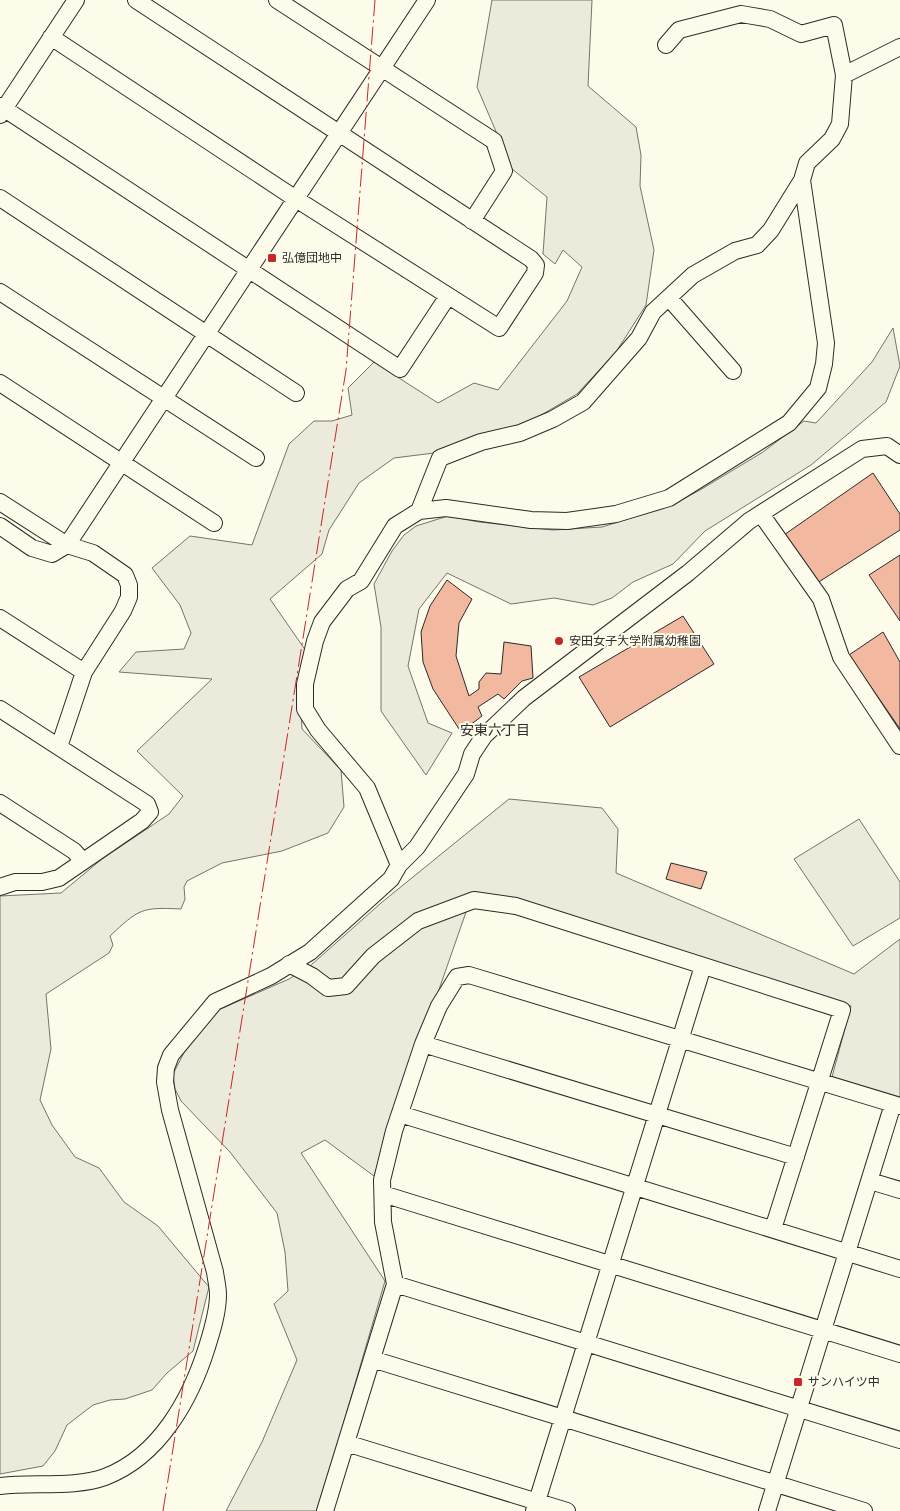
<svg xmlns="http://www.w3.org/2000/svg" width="900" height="1511" font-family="'Public Sans','Noto Sans JP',sans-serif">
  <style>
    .green { fill: #ecebdb; stroke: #74746e }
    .building { fill: #f2b8a0; stroke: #2b2b2b }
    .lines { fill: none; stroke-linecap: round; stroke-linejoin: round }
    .minor-casing { stroke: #2b2b2b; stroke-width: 18 }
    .minor { stroke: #fdfbea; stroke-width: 16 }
    .power { stroke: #c62828; stroke-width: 1; stroke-dasharray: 18 4 2.5 4; stroke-linecap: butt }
    .poi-dot { fill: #c62828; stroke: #fdfbea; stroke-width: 2 }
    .labels { text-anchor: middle; stroke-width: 4; stroke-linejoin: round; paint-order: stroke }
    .poi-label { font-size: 12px; fill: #2b2b2b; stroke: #fdfbea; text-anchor: start }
    .neighbourhood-label { font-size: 14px; fill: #2b2b2b; stroke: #fdfbea }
  </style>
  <rect width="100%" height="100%" fill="#fdfbea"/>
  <path class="green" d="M492,0H592L588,86L636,127L641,155L640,186L654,250L646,305L616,352L577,394L519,428L434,453L394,458L359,483L329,530L322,554L270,599L306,651L300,689L302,729L341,770L344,807L328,833L282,851L222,863L187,881L184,887L185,899L181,909C141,907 139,909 110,936L113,945L109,953L46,994L51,1049L40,1100L52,1125L75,1157L99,1168L124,1202L158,1226L209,1287L193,1351L167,1373L152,1390L125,1399L110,1400L93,1405L67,1425L55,1451L43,1466L0,1474V896L61,893L102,859L169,814L183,796L137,751L212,679L119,672L136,652L184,649L191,633L180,605L152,568L190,536L252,545L289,444L314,421H332L352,415L348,388L374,362L438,403L474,383L498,390L567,301L582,267L563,250L555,264L543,254L547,197L512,169L477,87Z
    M893,328L900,366L886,402L811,465L705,531L673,564L633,582L612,598L593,605L554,598L511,604L447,573L419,609L408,666L428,723L452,733L426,775L381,711V627L374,584L392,551L404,535L416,526L448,516L479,522L553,530L602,527L670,506L700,490L763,452L804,421L816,423L872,362Z
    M509,799L602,808L618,829L616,873L854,974L900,939V1098L832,1077L851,1006L473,892L374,1176L325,1140L301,1153L385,1281L318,1511H226L262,1442L297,1360L274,1304L288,1291L285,1252L277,1213L230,1152L181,1101L175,1089L173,1074L190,1041L216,1011L289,979L310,966L381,903Z
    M859,819L900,882V918L853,946L794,859Z"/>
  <path class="building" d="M873,473L900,514V530L814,585L781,537Z
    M900,555V621L869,575Z
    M447,580L472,599L459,623L456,656L469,696L479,689V682L486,673L501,674L504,642L531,646L533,678L522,681L504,699L498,694L478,707L482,716L461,732L433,689L423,662L421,632L430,606Z
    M683,616L714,664L610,727L579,677Z
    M883,632L900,662V729L849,655Z
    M671,863L707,872L701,889L666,879Z"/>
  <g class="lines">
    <g class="minor-casing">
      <path id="minor" d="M277,0L494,141L504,171L472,221
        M51,37L296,199L499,328L535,273L536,265L531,259L136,0
        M666,45L679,30L741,14L770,19L801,34L834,25L844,75
        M0,106L400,369L448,296
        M0,115L76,0
        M0,198L296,393
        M0,292L256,458
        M669,298L733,371
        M0,383L214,523
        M0,502L67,545L93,553L125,575L129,585V597L123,611L84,672L59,747
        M419,511L440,458L481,442L520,433L553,419L583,402L639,338L653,312L693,275L735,251L757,245L771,230L802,180
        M761,514L821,599L841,657L900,746
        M0,526L32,548L52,554L67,545L427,0
        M0,618L84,672
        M0,709L147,804L150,812L142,821L59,878L42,882H15L0,887
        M0,803L74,851L83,861
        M399,865L417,847L466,774L472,754L484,736L524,698L688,573L749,521L862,449L887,446L900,455
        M289,964L312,976L328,988L346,986L373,956L418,921L474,900L516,906L842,1010L773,1229
        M423,1044L796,1157
        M400,1114L900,1269
        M870,1181L900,1190
        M383,1194L900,1354
        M395,1284L900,1440
        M372,1359L864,1511
        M346,1443L567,1511
        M0,1486C33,1482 75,1488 105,1477C160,1456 191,1398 207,1347C212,1331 218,1312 218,1295C218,1287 216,1280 215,1272L170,1110L165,1082L166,1068L171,1055L215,1002L271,976L310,952L391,879L399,865L367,788L318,730L305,709V684L315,641L322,622L347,589L361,581L395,526L419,511L446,508L531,520L567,521L616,514L669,498L789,423L818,388L824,364L826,343L802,180L807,163L832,139L840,124L844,75L900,47
        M325,1511L395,1284L383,1222L382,1180L394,1131L423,1044L439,1006L457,977L469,975L900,1106
        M534,1511L703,966
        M767,1511L893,1104"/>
    </g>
    <use href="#minor" class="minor"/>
    <path class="power" d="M163,1511L346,370L375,0"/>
  </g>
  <g class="poi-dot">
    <rect x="267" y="253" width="10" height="10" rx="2.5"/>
    <circle cx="559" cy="641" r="5"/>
    <rect x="793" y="1377" width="10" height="10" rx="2.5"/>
  </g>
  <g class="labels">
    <g class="poi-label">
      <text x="282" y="262">弘億団地中</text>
      <text x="569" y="645">安田女子大学附属幼稚園</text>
      <text x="808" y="1386">サンハイツ中</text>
    </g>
    <g class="neighbourhood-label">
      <text x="495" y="735">安東六丁目</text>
    </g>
  </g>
</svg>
